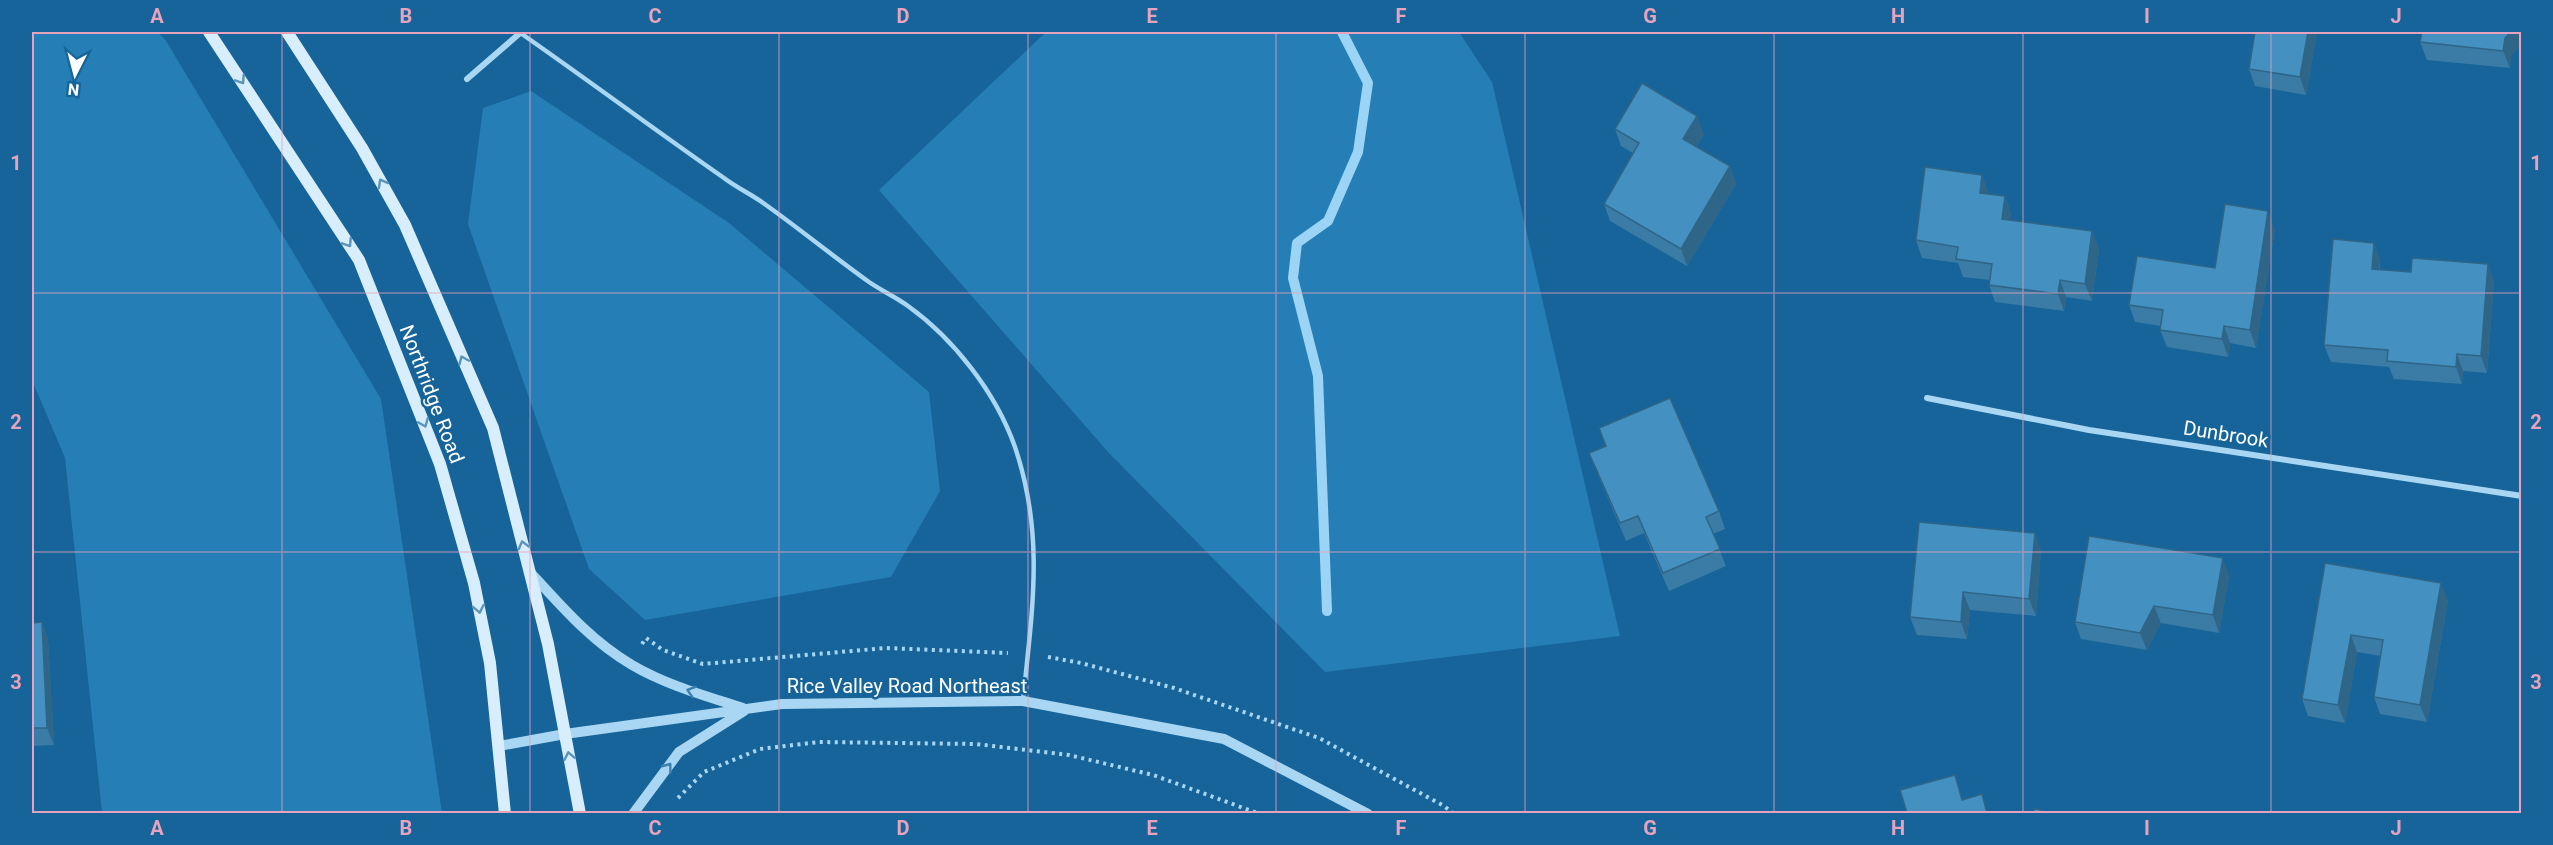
<svg xmlns="http://www.w3.org/2000/svg" width="2553" height="845" font-family="Roboto,sans-serif">
  <style>
    .green { fill: #257eb5 }
    .lines { fill: none; stroke-linecap: round; stroke-linejoin: round }
    .stream { stroke: #9bd4f5; stroke-width: 10 }
    .path { stroke: #a9d6f2; stroke-width: 4; stroke-dasharray: 3 4.5; stroke-linecap: butt }
    .service { stroke: #a9d6f2; stroke-width: 4.5 }
    .minor { stroke: #a9d6f2; stroke-width: 6 }
    .tertiary { stroke: #a9d6f2; stroke-width: 10 }
    .secondary { stroke: #d8eefc; stroke-width: 12 }
    .wall { fill: #3a7ca6 }
    .shaded-wall { fill: #2f6587 }
    .building { fill: #4390c1; stroke: #2f6587; stroke-width: 1.5 }
    .oneway { stroke: #5a94bc }
    .oneway2 { stroke: #3b80af }
    .grid { fill: none; stroke: #e7a3bd; stroke-width: 1.5; stroke-opacity: 0.55 }
    .labels { text-anchor: middle; stroke-width: 5; stroke-linejoin: round; paint-order: stroke }
    .street-label { font-size: 20px; fill: #fff; stroke: #166499 }
    .neatline { fill: none; stroke: #e7a3bd; stroke-width: 2 }
    .grid-label { font-size: 20px; text-anchor: middle; font-weight: bold; fill: #e7a3bd }
  </style>
  <rect width="100%" height="100%" fill="#166499"/>
  <path class="green" d="M32,32H158L166,41L381,399L442,813H102L65,458L32,380Z
    M1046,32H1459L1492,82L1620,636L1325,672L1108,452L879,190Z
    M531,91L729,223L929,392L940,491L891,577L645,620L589,569L468,224L483,108Z"/>
  <g class="lines">
    <path class="stream" d="M1327,611L1318,376L1293,278L1297,243L1328,221L1358,152L1368,83L1342,32"/>
    <path class="path" d="M642,644L646,638L663,650L703,664L886,648L1008,653
      M1048,657L1081,663L1174,688L1319,738L1444,806L1454,814
      M678,798L704,772L760,749L819,742L976,744L1069,755L1153,775L1260,814"/>
    <path class="service" d="M519,32C588,80 655,130 724,178C737,188 753,195 766,205C801,230 834,257 869,282C882,291 896,297 908,306C954,339 996,393 1015,447C1045,536 1032,610 1023,701"/>
    <path class="minor" d="M467,79L520,33
      M1927,398L2089,430L2522,496"/>
    <path class="tertiary" d="M530,572C561,606 592,642 632,665C666,685 706,696 743,708
      M499,746L565,734L782,704L1023,701L1224,739L1368,814
      M633,814L679,752L744,711"/>
    <path class="secondary" d="M209,32L359,260L440,464L474,583L490,663L505,814
      M287,32L362,148L405,225L493,428L548,644L580,814"/>
  </g>
  <path class="wall" d="M2317,32L2306,95L2255,86L2249,69Z
    M2522,32L2511,56L2510,68L2427,60L2420,42Z
    M1615,129L1704,134L1696,147L1730,166L1736,184L1687,266L1610,221L1604,204L1633,153L1621,146Z
    M1982,175L1988,192V194L2005,196L2011,214L2010,220L2092,231L2099,249L2092,301L2066,297L2064,311L1995,302L1989,285L1990,280L1963,277L1958,263L1922,258L1916,240Z
    M2275,229L2256,348L2230,343L2228,357L2167,347L2160,330L2161,326L2135,322L2129,305L2215,268Z
    M2374,243L2380,260V270L2411,272L2488,264L2494,282L2487,373L2463,371L2462,384L2394,379L2389,367L2331,362L2324,345Z
    M1599,428L1719,511L1725,529L1713,534L1726,566L1669,591L1644,533L1626,541L1596,470L1589,453L1605,446Z
    M2041,550L2036,616L1970,610L1967,639L1917,635L1910,617Z
    M2325,563L2448,600L2427,722L2380,714L2374,697L2381,656L2357,652L2345,723L2308,716L2302,699Z
    M2229,576L2219,633L2161,623L2147,650L2081,639L2075,622Z
    M42,622L48,640L54,745L32,746V623Z"/>
  <path class="shaded-wall" d="M2308,32H2317L2306,95L2300,77Z
    M2511,32H2522V45L2511,56L2510,68L2503,51L2505,38Z
    M1697,116L1704,134L1690,157L1683,139Z
    M1730,166L1736,184L1687,266L1681,249Z
    M1982,175L1988,192L1986,210L1980,193Z
    M2005,196L2011,214L2008,237L2002,219Z
    M2268,211L2275,229L2256,348L2250,330Z
    M2092,231L2099,249L2092,301L2085,284Z
    M2374,243L2380,260L2378,287L2372,269Z
    M2488,264L2494,282L2487,373L2481,356Z
    M2060,280L2066,297L2064,311L2058,294Z
    M2224,326L2230,343L2228,357L2222,339Z
    M2457,354L2463,371L2462,384L2456,367Z
    M2035,533L2041,550L2036,616L2029,599Z
    M2223,558L2229,576L2219,633L2213,615Z
    M2441,583L2448,600L2427,722L2420,705Z
    M1963,592L1970,610L1967,639L1961,622Z
    M2154,606L2161,623L2147,650L2140,633Z
    M42,622L48,640L54,745L47,728Z
    M2351,635L2357,652L2345,723L2338,705Z
    M1955,775L1961,792L1967,813L1962,800Z"/>
  <path class="building" d="M2255,32H2308L2300,77L2249,69Z
    M2422,32H2511L2505,38L2503,51L2420,42Z
    M1642,83L1697,116L1683,139L1730,166L1681,249L1604,204L1639,143L1615,129Z
    M1925,167L1982,175L1980,193L2005,196L2002,219L2092,231L2085,284L2060,280L2058,294L1989,285L1992,264L1956,259L1958,247L1916,240Z
    M2225,204L2268,211L2250,330L2224,326L2222,339L2160,330L2163,310L2129,305L2137,256L2215,268Z
    M2333,239L2374,243L2372,269L2411,272L2412,258L2488,264L2481,356L2457,354L2456,367L2387,361L2388,350L2324,345Z
    M1670,398L1719,511L1706,517L1720,549L1663,573L1638,516L1620,523L1589,453L1606,446L1599,428Z
    M1919,522L2035,533L2029,599L1963,592L1961,622L1910,617Z
    M2089,536L2223,558L2213,615L2154,606L2140,633L2075,622Z
    M2325,563L2441,583L2420,705L2374,697L2383,640L2351,635L2338,705L2302,699Z
    M42,622L47,728H32V623Z
    M2522,632V649L2519,648Z
    M1955,775L1962,800L1982,794L1987,813H1907L1900,790Z
    M2035,808L2047,813H2032Z"/>
  <defs><path id="oneway-chevron" d="M-2-3.5L2.5 0L-2 3.5" fill="none" stroke-width="1.6" stroke-linecap="round" stroke-linejoin="round" transform="scale(1.5)"/></defs>
  <g class="oneway">
    <use href="#oneway-chevron" transform="translate(241 80) rotate(57)"/>
    <use href="#oneway-chevron" transform="translate(382 183) rotate(-119)"/>
    <use href="#oneway-chevron" transform="translate(348 243) rotate(57)"/>
    <use href="#oneway-chevron" transform="translate(463 360) rotate(-113)"/>
    <use href="#oneway-chevron" transform="translate(424 423) rotate(68)"/>
    <use href="#oneway-chevron" transform="translate(523 545) rotate(-105)"/>
    <use href="#oneway-chevron" transform="translate(479 609) rotate(79)"/>
    <use href="#oneway-chevron" transform="translate(569 756) rotate(-101)"/>
  </g>
  <g class="oneway2">
    <use href="#oneway-chevron" transform="translate(691 691) rotate(-162)"/>
    <use href="#oneway-chevron" transform="translate(668 767) rotate(-53)"/>
  </g>
  <path class="grid" d="M282,32V814M530,32V814M779,32V814M1028,32V814M1276,32V814M1525,32V814M1774,32V814M2023,32V814M2271,32V814M32,293H2522M32,552H2522"/>
  <g class="labels">
    <g class="street-label">
      <text transform="translate(432 394) rotate(69)" y="7">Northridge Road</text>
      <text transform="translate(2226 434) rotate(9)" y="7">Dunbrook</text>
      <text x="907" y="693">Rice Valley Road Northeast</text>
    </g>
  </g>
  <rect width="2553" height="845" fill="none" stroke="#166499" stroke-width="66"/>
  <g transform="translate(75 75) rotate(186)" stroke="#166499" stroke-width="4.5" paint-order="stroke">
  <path d="M0-4.5L10 22L0 15L-10 22Z" fill="#ffffff"/>
  <text y="-9" font-size="16" font-weight="bold" text-anchor="middle" fill="#ffffff">N</text>
  </g>
  <rect x="33" y="33" width="2487" height="779" class="neatline"/>
  <g class="grid-label">
    <text x="157" y="23">A</text>
    <text x="406" y="23">B</text>
    <text x="655" y="23">C</text>
    <text x="903" y="23">D</text>
    <text x="1152" y="23">E</text>
    <text x="1401" y="23">F</text>
    <text x="1650" y="23">G</text>
    <text x="1898" y="23">H</text>
    <text x="2147" y="23">I</text>
    <text x="2396" y="23">J</text>
    <text x="16" y="170">1</text>
    <text x="2536" y="170">1</text>
    <text x="16" y="429">2</text>
    <text x="2536" y="429">2</text>
    <text x="16" y="689">3</text>
    <text x="2536" y="689">3</text>
    <text x="157" y="835">A</text>
    <text x="406" y="835">B</text>
    <text x="655" y="835">C</text>
    <text x="903" y="835">D</text>
    <text x="1152" y="835">E</text>
    <text x="1401" y="835">F</text>
    <text x="1650" y="835">G</text>
    <text x="1898" y="835">H</text>
    <text x="2147" y="835">I</text>
    <text x="2396" y="835">J</text>
  </g>
</svg>
